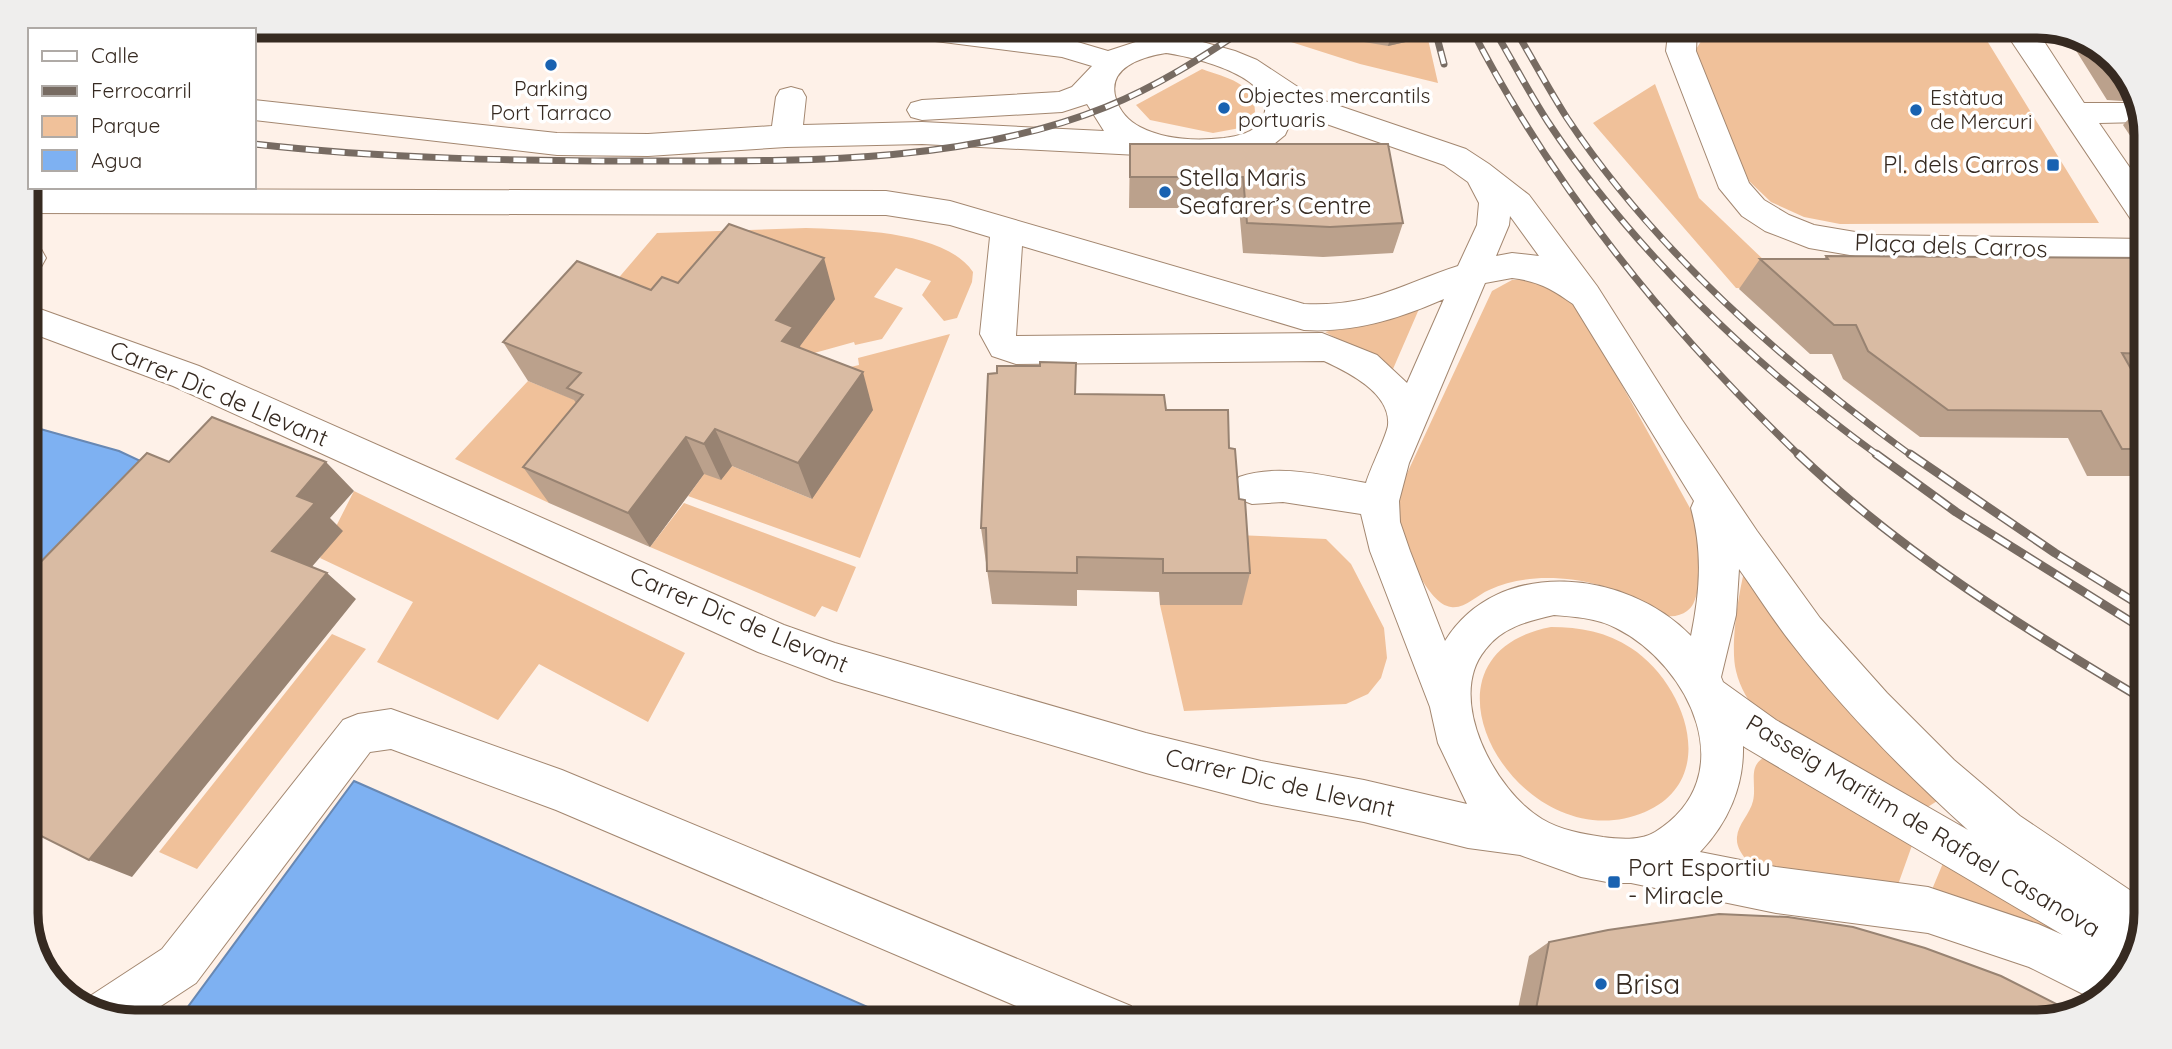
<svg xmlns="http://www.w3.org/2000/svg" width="2172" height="1049" font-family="Quicksand,sans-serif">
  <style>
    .green { fill: #f0c19a }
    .water { fill: #7eb1f2; stroke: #6888b3; stroke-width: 2 }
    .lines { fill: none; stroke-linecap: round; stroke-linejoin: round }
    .minor-casing { stroke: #a38770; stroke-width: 2 }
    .minor { fill: #fff; fill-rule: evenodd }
    .rail-far1-casing { stroke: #776b62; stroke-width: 7 }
    .rail-casing { stroke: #776b62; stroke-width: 9 }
    .rail-far1 { stroke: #fff; stroke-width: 4.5; stroke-dasharray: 13; stroke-linecap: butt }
    .rail { stroke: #fff; stroke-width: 6; stroke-dasharray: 18; stroke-linecap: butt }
    .wall { fill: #bba18c }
    .shaded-wall { fill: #988372 }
    .building { fill: #d9bba3; stroke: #988372; stroke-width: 2 }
    .poi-dot { fill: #1962b1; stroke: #fff; stroke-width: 2.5 }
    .labels { text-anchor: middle; stroke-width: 7; stroke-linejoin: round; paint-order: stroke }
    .far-poi-label { font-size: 21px; fill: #362a21; stroke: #fff; text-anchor: start }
    .poi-label { font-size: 24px; fill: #362a21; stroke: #fff; text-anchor: start }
    .street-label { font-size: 24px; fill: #362a21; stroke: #fff }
    .near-poi-label { font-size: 28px; fill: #362a21; stroke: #fff; text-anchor: start }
    .rim { fill: none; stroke: #362a21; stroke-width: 9 }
  </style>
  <rect width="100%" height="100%" fill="#fef1e8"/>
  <path class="green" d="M1253,26H1425L1438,83L1360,64L1257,31Z
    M1719,26H1978L2099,223L1840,224L1804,217L1771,202L1749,181L1703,77L1695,51L1706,33Z
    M1202,69C1226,78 1255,82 1255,112L1240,128L1213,133L1150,120L1136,105Z
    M1655,84L1699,198L1768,264L1758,289L1736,288L1593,123Z
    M806,228C852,230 945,230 973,272L972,282L957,318L944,321L922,295L931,281L896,268L874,297L903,308L882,339L855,345L854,342L789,360L695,323L598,302L657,233Z
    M1537,279L1577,304L1691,510C1703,541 1707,561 1697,593C1695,600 1693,607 1687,611C1682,615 1674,617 1667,616C1659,614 1651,607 1644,603C1630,595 1615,589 1599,585C1564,576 1523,574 1489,590C1477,595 1465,609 1451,607C1428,604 1406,550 1400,529C1396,514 1401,497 1403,482L1492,291L1512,280Z
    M1419,309L1393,369L1325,332Z
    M950,334L860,558L688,496L704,474L732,466L812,499L796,380L859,365L858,358Z
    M528,381L603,411L605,433L549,503L455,459Z
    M354,491L685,653L648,722L539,664L498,720L377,662L413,602L320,558Z
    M684,503L856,567L837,612L822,606L815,617L650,547Z
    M1237,535L1326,539L1351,564L1384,628L1387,658L1381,678L1368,694L1346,704L1184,711L1160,605H1234Z
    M1744,572L1945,796L1923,810L1759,715C1749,702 1740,688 1736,671C1730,648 1738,597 1744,572Z
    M1551,627C1580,627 1607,632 1631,648C1685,683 1721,779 1645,812C1521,865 1398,656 1551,627Z
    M332,634L366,649L197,869L159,852Z
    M1765,757L1915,837L1895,893L1748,862C1742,854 1736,847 1737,837C1738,824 1750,814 1753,801C1757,784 1747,766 1765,757Z
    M1946,856L2086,941L2083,948L1928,899Z"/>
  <path class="water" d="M26,425L119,451L149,465L26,590Z
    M354,781L904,1023H176Z"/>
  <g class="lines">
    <g class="minor-casing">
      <path id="minor" d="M874,26H966L1064,38L1108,51L1154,36L1166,33L1181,36L1235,51L1257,60L1313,97L1466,149L1489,164L1529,195L1597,286L1682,420L1757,531L1820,618L1887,693L1954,760L2020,816L2146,901V913L2135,961L2099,1002L2029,967L1928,933L1776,913L1631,883H1612L1581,877L1520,855L1468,848L1364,822L1261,803L1146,773L835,681L758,652L173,386L26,331V304L199,366L784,625L835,643L1146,733L1261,761L1364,780L1467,804L1438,743L1430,707L1370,551L1361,514L1283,502L1252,504L1239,499L1233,488L1239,477C1279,463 1325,476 1366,483C1370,469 1387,435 1388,425C1391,393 1348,372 1324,361L1016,364L992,356L980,334L990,237L950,225L886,215L26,213V189L886,191L950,201L1304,304C1371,307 1399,285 1458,266L1477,225L1479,203L1468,182L1444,165L1295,113L1285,135L1268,149L1236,158L1199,161L1158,156L922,144L786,147L648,156L557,155L254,120V100L557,133L648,134L772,126L776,97L780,90L791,87L802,90L806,97L803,125L922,122L1104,131L1087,104L1062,112L922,120L911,117L907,110L911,103L922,100L1059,92L1072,87L1092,66L1062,57L888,35L878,33ZM1166,53C1194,57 1284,78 1262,120C1254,133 1238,136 1224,138C1197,141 1165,140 1140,127C1129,121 1120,112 1116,99C1106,68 1141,57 1166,53ZM1510,216L1539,256L1512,253L1496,256L1509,225ZM1022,246L1304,330C1354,333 1398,319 1444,299L1407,383L1377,355L1322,333L1016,336ZM1512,278C1538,281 1552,289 1573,304L1694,501L1691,508C1703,552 1700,592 1691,636C1628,570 1498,555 1445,641L1410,551L1400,522L1399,501L1409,463L1485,283ZM1739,569C1757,594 1773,620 1792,644C1844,711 1905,773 1968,830L1776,720L1723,682L1721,677L1736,615ZM1554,615C1575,617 1597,618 1616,628C1690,665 1744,777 1655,832C1640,841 1619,839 1603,837C1583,834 1560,830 1542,819C1496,792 1445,699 1485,650C1502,627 1528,621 1554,615ZM1743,746L1746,748L2063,935L2038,924L1928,887L1776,867L1700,852C1728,823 1744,786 1743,746Z
        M1669,26H1697L1696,51L1749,183L1764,200L1789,215L1814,225L1873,235L2146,239V263L1873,259L1809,248L1765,231L1742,216L1719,188L1666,51Z
        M2005,26H2034L2084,103H2137L2143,122L2099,123L2146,191V228L2134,224L2012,42Z
        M26,245L41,249L46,258L41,267L26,270Z
        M391,709L562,770L1131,1006L1138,1023H1056L556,810L391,749L370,752L196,983L135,1023L88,1012L83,1008L87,998L162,949L343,720L358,714Z"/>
    </g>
    <use href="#minor" class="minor"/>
    <g class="rail-far1-casing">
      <path id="rail-far1" d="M1434,26L1444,64
        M1470,26C1552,187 1670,331 1800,456
        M1492,26C1511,58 1528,91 1548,122C1632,249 1755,367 1879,456
        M1513,26C1531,56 1548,88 1567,118C1656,252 1783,362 1912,456
        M254,144C386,159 518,161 651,161C802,161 964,164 1106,107C1158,86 1203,57 1249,26"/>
    </g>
    <g class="rail-casing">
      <path id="rail" d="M1798,454C1902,553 2023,628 2146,701
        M1876,454L1956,512L2146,631
        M1910,454L2055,553L2146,609"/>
    </g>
    <use href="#rail-far1" class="rail-far1"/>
    <use href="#rail" class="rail"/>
  </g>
  <path class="wall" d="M1349,26H1420L1410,41L1388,46L1364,42Z
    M2065,33L2084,37L2128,75L2137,102L2107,100Z
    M2139,108L2146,129V160L2123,125Z
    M1130,144L1403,223L1393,253L1323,257L1243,253L1239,208H1129Z
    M1826,256L2146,258V383H2138L2146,395V471L2139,476H2087L2068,438L1920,437L1843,379L1832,354H1810L1739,289L1760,259H1824Z
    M651,290L835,299L800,346V348L873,410L812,499L732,466L721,480L704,474L650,547L549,503L523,467L576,403L574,400L528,381L503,342Z
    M1076,394L1166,410L1229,448L1239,499L1250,573L1242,605H1160L1159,592L1077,590V606L992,604L981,528Z
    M1549,942L2037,1023H1515L1529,956Z"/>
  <path class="shaded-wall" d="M1395,26H1420L1410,41L1388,46L1393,27Z
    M824,258L835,299L800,346L806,366L796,380L776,320Z
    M863,372L873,410L812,499L798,463Z
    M715,429L732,466L721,480L704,444Z
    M686,437L704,474L650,547L628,513Z
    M326,462L354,491L330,518L343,531L303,577L272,551L297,496Z
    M327,573L356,599L132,877L89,860Z"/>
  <path class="building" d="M1130,144H1388L1403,223L1330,227L1247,223L1243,177H1130Z
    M729,224L824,258L776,320L793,327L782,341L863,372L798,463L715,429L704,444L686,437L628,513L523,467L583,395L567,388L581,373L503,342L577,261L651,290L662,277L678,283Z
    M1826,256L2146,258V354L2122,353L2146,395V449H2122L2101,411L1948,410L1868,351L1856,325H1834L1760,259H1828Z
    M1040,362L1076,363L1075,394L1164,395L1166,410H1228L1229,448L1235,449L1239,499L1245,500L1250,573H1163V559L1077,557V573L987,571L986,528H981L988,374L997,373V366H1040Z
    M212,417L326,462L297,496L315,503L272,551L327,573L89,860L27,829L26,577L147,453L169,462Z
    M1719,914L1788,917L1853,927L1925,948L2001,976L2072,1012L2037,1023H1559L1535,1014L1549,942L1608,930Z"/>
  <g class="poi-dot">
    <circle cx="551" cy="65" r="7"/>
    <circle cx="1224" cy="108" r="7"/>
    <circle cx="1916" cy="110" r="7"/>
    <rect x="2046" y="158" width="14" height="14" rx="3.5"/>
    <circle cx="1165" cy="192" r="7"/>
    <rect x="1607" y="875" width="14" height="14" rx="3.5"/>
    <circle cx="1601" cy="984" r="7"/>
  </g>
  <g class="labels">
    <g class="far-poi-label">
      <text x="551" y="96" text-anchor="middle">Parking<tspan x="551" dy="24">Port Tarraco</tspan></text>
      <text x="1238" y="103">Objectes mercantils<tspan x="1238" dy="24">portuaris</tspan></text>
      <text x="1930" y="105">Estàtua<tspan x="1930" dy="24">de Mercuri</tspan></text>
    </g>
    <g class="poi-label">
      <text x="2039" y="173" text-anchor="end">Pl. dels Carros</text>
      <text x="1179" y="186">Stella Maris<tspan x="1179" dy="28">Seafarer’s Centre</tspan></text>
      <text x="1628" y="876">Port Esportiu<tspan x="1628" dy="28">- Miracle</tspan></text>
    </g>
    <g class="street-label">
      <text transform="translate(1951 246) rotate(2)" y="8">Plaça dels Carros</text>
      <text transform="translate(219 394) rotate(23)" y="8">Carrer Dic de Llevant</text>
      <text transform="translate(739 620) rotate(23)" y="8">Carrer Dic de Llevant</text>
      <text transform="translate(1280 783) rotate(13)" y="8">Carrer Dic de Llevant</text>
      <text transform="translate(1923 826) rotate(31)" y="8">Passeig Marítim de Rafael Casanova</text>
    </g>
    <g class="near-poi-label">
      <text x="1615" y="994">Brisa</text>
    </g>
  </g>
  <path d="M0 0H2172V1049H0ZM135 38H2037A97 97 0 0 1 2134 135V913A97 97 0 0 1 2037 1010H135A97 97 0 0 1 38 913V135A97 97 0 0 1 135 38Z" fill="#efeeed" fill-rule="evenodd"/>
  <path class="rim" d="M135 38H2037A97 97 0 0 1 2134 135V913A97 97 0 0 1 2037 1010H135A97 97 0 0 1 38 913V135A97 97 0 0 1 135 38Z"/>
  <rect x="28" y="28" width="228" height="161" fill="#ffffff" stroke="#afaaa6" stroke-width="2"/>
  <rect x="42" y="51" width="35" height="10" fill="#ffffff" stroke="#afaaa6" stroke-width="2"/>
  <text x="91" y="63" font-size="21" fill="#362a21">Calle</text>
  <rect x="42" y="86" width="35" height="10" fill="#776b62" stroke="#afaaa6" stroke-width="2"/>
  <text x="91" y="98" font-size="21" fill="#362a21">Ferrocarril</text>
  <rect x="42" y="116" width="35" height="21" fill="#f0c19a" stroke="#afaaa6" stroke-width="2"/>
  <text x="91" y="133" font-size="21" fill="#362a21">Parque</text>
  <rect x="42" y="150" width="35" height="21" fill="#7eb1f2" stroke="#afaaa6" stroke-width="2"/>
  <text x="91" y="168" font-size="21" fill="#362a21">Agua</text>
</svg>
